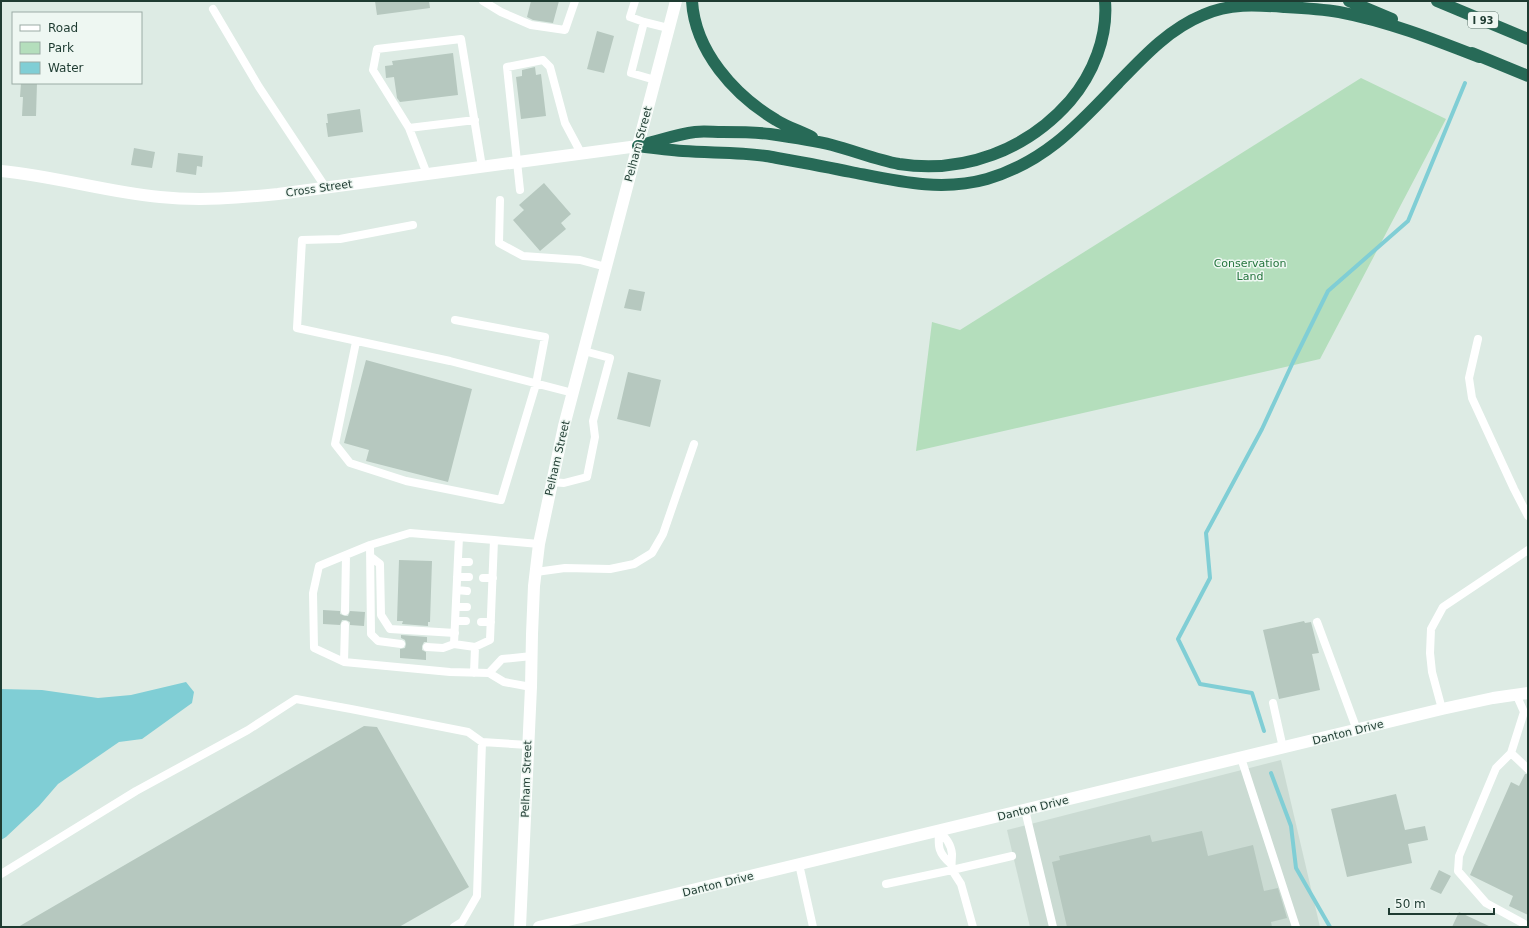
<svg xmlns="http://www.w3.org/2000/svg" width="1529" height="928" font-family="'DejaVu Sans',sans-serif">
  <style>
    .built { fill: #cbdbd3 }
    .green { fill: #b4debc }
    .water { fill: #80ced5 }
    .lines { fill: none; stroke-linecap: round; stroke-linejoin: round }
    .stream { stroke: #80ced5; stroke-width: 4 }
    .building { fill: #b6c8bf }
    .lane { stroke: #fff; stroke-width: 8 }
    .street { stroke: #fff; stroke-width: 12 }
    .secondary { stroke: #fff; stroke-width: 12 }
    .highway { stroke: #276a57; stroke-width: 12 }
    .labels { text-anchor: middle; stroke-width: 3; stroke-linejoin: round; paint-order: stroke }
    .shield { fill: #eef7f2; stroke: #5c736b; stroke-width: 1 }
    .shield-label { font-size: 10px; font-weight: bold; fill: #1e3b31 }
    .street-label { font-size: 11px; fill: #1e3b31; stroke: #eef7f2 }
    .park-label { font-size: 11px; fill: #25753e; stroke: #eef7f2 }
  </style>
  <rect width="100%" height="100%" fill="#ddebe4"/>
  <path class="built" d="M1281,760L1320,927H1030L1007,830Z"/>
  <path class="green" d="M1361,78L1446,119L1320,359L916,451L932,322L960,330Z"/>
  <path class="water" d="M186,682L194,692L192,703L142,739L119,742L58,784L39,806L6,837L1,840V689L42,690L98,698L131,695Z"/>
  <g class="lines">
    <path class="stream" d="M1264,731L1252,693L1200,684L1178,639L1210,578L1206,533L1262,429L1293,362L1328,291L1408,221L1465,83
      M1271,773L1291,826L1296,868L1330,927"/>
  </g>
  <path class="building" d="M375,1H429L430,8L377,15Z
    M531,1H559L553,23L533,20L527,17Z
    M597,31L614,36L604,73L587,69Z
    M453,53L458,95L400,102L397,98L394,77L386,78L385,66L393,65L392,61Z
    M535,67L536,75L541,74L546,116L521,119L516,77L522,76V70Z
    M21,83H37L36,116H22L23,97H20Z
    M360,109L363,132L328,137L326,123H328L327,114Z
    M134,148L155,152L152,168L131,165Z
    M178,153L203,156L202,167L197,166L196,175L176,172Z
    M544,183L571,214L561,223L566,229L540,251L513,220L524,210L519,205Z
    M629,289L645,292L641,311L624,308Z
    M366,360L472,389L448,482L366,461L369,450L344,443Z
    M628,372L661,380L650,427L617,419Z
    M399,560L432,561L430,622H428V626L402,624L403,621H397Z
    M323,610L340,611V614L345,616H348L350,611L365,612L364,626L350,625V622L346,620H342L340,625L323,624Z
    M1304,621L1305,623L1311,622L1319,653L1312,654L1320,690L1279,699L1263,630Z
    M401,635L427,637V642H424L422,646V650L426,652V660L400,658V649L405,648L406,644L405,640L401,638Z
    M364,726L377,727L469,887L399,927H18Z
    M1525,774H1528V915L1509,906L1513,896L1470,875L1511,782L1519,786Z
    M1396,794L1405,830L1425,826L1428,840L1408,844L1412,863L1347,877L1331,809Z
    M1202,831L1208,856L1253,845L1264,891L1278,888L1287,918L1271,922L1272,927H1067L1052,862L1060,860L1059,856L1150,835L1152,842Z
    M1439,870L1451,876L1441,894L1430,889Z
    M1459,912L1491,927H1452Z"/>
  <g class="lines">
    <path class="lane" d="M483,1L501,12L531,25L565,30L575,1
      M635,1L630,17L644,22
      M213,9L259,87L326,188
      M655,80L631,73L644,22L668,28
      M409,128L475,120
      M427,174L409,128L373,70L377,49L461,39L482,167
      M520,190L507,67L543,60L550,67L565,123L581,153
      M500,200L499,243L523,256L580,260L606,267
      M413,225L340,239L302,240L297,328L450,361L573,393
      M1478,339L1469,378L1472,398L1514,489L1528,516
      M356,342L335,444L350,463L406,481L501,500L536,384L545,337L455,320
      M551,482L564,483L587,477L595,437L593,421L610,358L584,351
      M459,537L454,644L475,647L490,640L494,540L539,544
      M494,540L410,533L370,545L319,566L313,593L314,648L344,662L450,672L489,673L504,682L531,687
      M370,545L371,634L378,641L401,644
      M371,557L380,564L381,615L390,629L455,633
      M458,562H469
      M536,572L565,568L610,569L634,564L652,553L663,534L694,444
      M457,577H469
      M483,578H493
      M457,590L467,591
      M456,607H467
      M345,611L346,555
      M456,621H466
      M481,622H491
      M1317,622L1357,730
      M427,647L443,648L454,644
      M344,662L345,625
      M474,673L475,647
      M489,673L502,659L532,656
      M1516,694L1524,712L1511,753L1496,768L1459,856L1458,871L1486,903L1528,926
      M1273,703L1283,748
      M1442,709L1432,672L1430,653L1431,629L1443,607L1528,550
      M1511,753L1528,769
      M1241,758L1296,927
      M1025,810L1053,927
      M939,831C946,838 951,844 952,854C952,860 951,864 952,870L1012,856
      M939,831C938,847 938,853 951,864
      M799,864L813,927
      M1,874L136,791L248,730L296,699L351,709L468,732L482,742L528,745
      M886,884L952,870L961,884L973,927
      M454,927L462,922L477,896L482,742"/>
    <path class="street" d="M539,927L1442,709L1493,698L1528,693"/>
    <path class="secondary" d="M1,171C55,176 106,192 160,197C200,201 239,198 278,194L638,146
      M520,927L531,687L532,634L534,586L539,544L564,426L676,1"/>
    <path class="highway" d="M692,1C695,51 734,95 776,120C787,127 800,131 812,137
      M1349,1L1392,19
      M1437,1L1528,39
      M1472,53L1528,76
      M645,144C661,140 678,134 695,132C703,131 713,132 722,132C738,132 754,132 770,134C791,137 812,140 832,145C855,151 877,160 899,164C964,174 1027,150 1070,101C1093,74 1108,37 1105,1
      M638,146C653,148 668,150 683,151C711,153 739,152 766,156C794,161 823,166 851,172C897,181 941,192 987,179C1045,162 1078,125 1118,83C1144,56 1169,29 1203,15C1230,3 1256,5 1285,7C1303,8 1321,9 1339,12C1387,21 1433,39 1479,57"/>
  </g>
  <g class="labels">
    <rect class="shield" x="1468" y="12" width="30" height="16" rx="3"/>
    <g class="shield-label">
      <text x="1483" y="24">I 93</text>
    </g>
    <g class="street-label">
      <text transform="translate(638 144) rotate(-75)" y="4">Pelham Street</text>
      <text transform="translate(319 188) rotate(-8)" y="4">Cross Street</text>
      <text transform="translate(557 458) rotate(-77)" y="4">Pelham Street</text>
      <text transform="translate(1348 732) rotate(-14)" y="4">Danton Drive</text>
      <text transform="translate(526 779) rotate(-88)" y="4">Pelham Street</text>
      <text transform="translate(1033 808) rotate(-14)" y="4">Danton Drive</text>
      <text transform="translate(718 884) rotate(-14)" y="4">Danton Drive</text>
    </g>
    <g class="park-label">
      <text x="1250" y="267">Conservation<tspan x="1250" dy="13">Land</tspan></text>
    </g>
  </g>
  <rect width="1529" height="928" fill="none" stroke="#1e3b31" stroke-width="4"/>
  <rect x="12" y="12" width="130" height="72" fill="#eef7f2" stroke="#9baca5"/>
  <rect x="20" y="25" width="20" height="6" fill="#ffffff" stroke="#9baca5"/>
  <text x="48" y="32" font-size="12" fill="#1e3b31">Road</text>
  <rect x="20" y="42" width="20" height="12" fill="#b4debc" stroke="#9baca5"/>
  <text x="48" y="52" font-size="12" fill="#1e3b31">Park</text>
  <rect x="20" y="62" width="20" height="12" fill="#80ced5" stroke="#9baca5"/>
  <text x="48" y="72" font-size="12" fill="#1e3b31">Water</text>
  <path d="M1389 908v6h105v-6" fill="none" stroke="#1e3b31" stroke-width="2"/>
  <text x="1395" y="908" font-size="12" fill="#1e3b31" stroke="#eef7f2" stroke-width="3" paint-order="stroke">50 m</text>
</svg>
